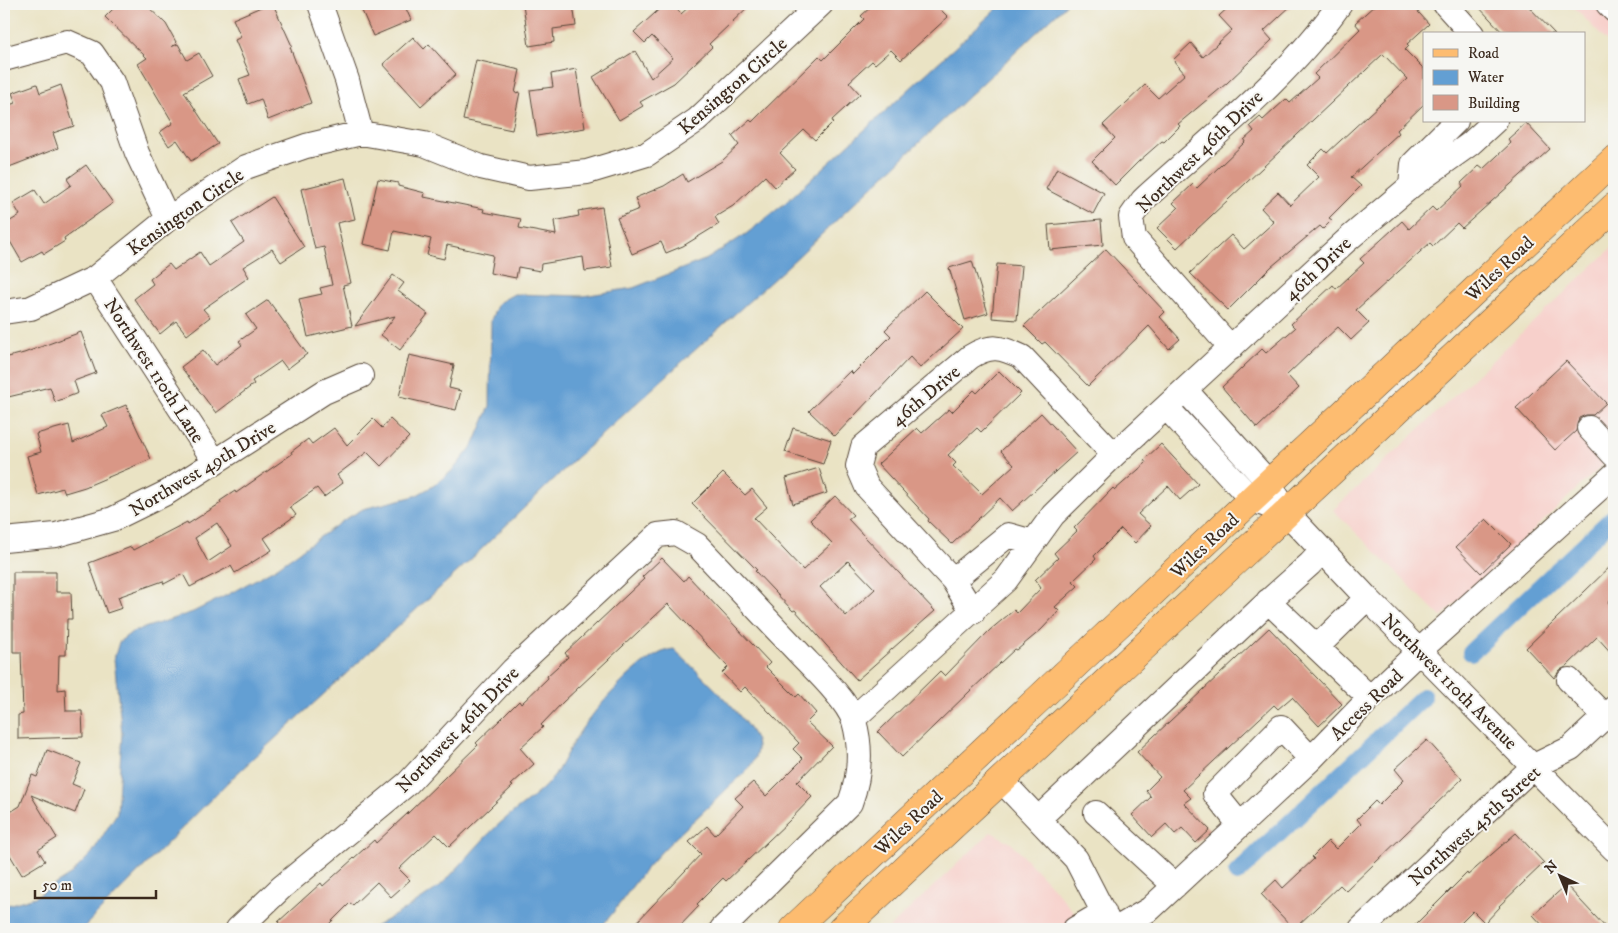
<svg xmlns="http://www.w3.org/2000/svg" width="1618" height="933" font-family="'IM FELL DW Pica',serif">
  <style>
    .built { fill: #f7d0cb }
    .water { fill: #639fd3; stroke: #4f6478 }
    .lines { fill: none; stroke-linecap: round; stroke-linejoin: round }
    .canal { stroke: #639fd3; stroke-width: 18 }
    .building { fill: #d99786; fill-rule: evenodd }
    .minor-casing { stroke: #554637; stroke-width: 26 }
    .major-casing { stroke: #554637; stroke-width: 29 }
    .minor { stroke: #fff; stroke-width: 24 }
    .major { stroke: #fdbc70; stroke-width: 28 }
    .labels { text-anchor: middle; stroke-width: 4; stroke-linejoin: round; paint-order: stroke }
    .street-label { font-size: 19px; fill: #3b2a1e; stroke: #f6f6f2 }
  </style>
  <rect width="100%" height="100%" fill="#f6f6f2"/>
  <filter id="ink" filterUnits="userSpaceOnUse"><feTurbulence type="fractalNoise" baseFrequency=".02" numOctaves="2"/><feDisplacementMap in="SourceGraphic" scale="10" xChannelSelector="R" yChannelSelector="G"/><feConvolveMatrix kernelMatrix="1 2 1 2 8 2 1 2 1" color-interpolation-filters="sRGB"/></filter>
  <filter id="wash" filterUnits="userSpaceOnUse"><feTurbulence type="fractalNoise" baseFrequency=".0096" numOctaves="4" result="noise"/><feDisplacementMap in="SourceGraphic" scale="20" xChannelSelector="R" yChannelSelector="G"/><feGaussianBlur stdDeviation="1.12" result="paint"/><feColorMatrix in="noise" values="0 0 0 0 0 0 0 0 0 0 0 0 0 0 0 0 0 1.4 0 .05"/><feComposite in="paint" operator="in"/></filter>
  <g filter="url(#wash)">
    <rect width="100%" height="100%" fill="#eae3c4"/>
    <path class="built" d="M1571,4H1614V49Z
      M1614,246V454L1441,617L1333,510Z
      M991,832L1011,843L1060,895L1087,929H888Z"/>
    <path class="water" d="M1002,4H1067L789,265L576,458L466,564L231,779L82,929H4V906L35,897L70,875L92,853L117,813L122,733L114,659L119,642L132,632L193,612L229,594L276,568L344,520L363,509L415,496L433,486L453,470L474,444L490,406L491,320L498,303L514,294L583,296L633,288L707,259L746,234L784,204Z
      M674,649C692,667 756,724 757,746C758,763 741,776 730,786C704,812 675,836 651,863C632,884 618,909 599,929H371C394,915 429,898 447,879C466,860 484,836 505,819C522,804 544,792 556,773C564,760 570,746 579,733C595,709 644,651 674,649Z"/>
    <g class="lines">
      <path class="canal" d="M1471,652L1614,517
        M1237,873L1423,697"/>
    </g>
    <g id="blocks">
      <path class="building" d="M118,4H145L166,24L176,42L171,47L178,44L187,60L199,53L212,76L184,92L218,144L191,161L177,140L169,146L160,132L173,123L138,64L147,58L105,17Z
        M268,4H273L292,46L290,47L311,103L268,120L261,99L248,104L239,79L250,75L235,40L241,37L233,19Z
        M359,4H404L411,20L373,36Z
        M523,4H573L576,26L553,29L554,42L529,46Z
        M665,4H672L681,14L692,4H751L709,44L712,47L674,83L640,102L643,106L619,120L593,77L635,51L651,78L673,58L652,36L645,43L634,32Z
        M874,4H935L948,17L901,60L891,50L875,64L872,61L849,82L860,94L832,120L833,122L815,140L804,130L780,153L795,169L775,187L765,176L733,206L715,217L719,224L683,246L666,253L661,242L632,254L617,218L639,209L635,198L664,186L683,174L687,182L722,161L739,145L732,136L750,120L752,122L819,56L823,60L864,19L861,16Z
        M1232,4H1293L1264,31L1272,40L1227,83L1178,124L1180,126L1164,142L1162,141L1138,162L1115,185L1092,161L1115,138L1103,125L1145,85L1158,98L1185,74L1173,60L1191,43L1203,57L1232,30L1219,16Z
        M1376,4H1411L1429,24L1407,44L1409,46L1405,50L1424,69V104L1397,130L1399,133L1351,177L1361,186L1329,218L1332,220L1323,229L1320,226L1271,267L1228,310L1190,273L1231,235L1244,249L1274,222L1261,208L1278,192L1290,205L1319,177L1307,165L1323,149L1327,153L1407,79L1383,54L1177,248L1157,228L1178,208L1173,203L1193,184L1197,188L1245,142L1244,140L1254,131L1250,126L1260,117L1263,120L1286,99L1290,103L1318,78L1314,74L1360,29L1355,23Z
        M1476,4H1526L1555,34H1504Z
        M413,37L424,49L429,44L456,74L421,106L383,64Z
        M476,60L520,70L515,93L520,92L512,130L463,120Z
        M576,69L585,128L537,136L530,90L553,87L551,74Z
        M37,84L40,93L61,85L74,126L53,133L58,148L4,169V106L16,103L12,93Z
        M1526,123L1550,149L1462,228L1457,223L1433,246L1430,243L1356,310L1369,323L1351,340L1338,327L1310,353L1287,375L1299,388L1257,428L1222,387L1262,349L1266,353L1295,328L1291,324L1333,285L1336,289L1364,263L1360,259L1402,221L1409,229L1432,207L1436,211L1463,186L1461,183L1479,166L1483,169L1511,143L1508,139Z
        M86,165L113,203L64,238L65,241L44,254L42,251L22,262L4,231V225L20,215L13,203L35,190L44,204L71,185L67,179Z
        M1057,168L1104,193L1093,214L1046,189Z
        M345,178L355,219L337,223L351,283L343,285L352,326L308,337L299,299L322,294L320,288L332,285L324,247L315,249L301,189Z
        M378,179L398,183V186L425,193L424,197L484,209L483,212L521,219L519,228L556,235L554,221L579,216L578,211L602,207L612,267L585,271L583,257L541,264L540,271L518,267L516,278L490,273L493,255L447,245L444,259L427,255L431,239L394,231L390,250L363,244Z
        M272,197L304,247L281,262L272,249L243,267L249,277L203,309L210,317L187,335L176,321L160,334L134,299L153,284L150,279L169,264L174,270L200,252L209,266L244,242L232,223Z
        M1101,220L1103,245L1050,250L1048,225Z
        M1106,249L1165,312L1160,317L1180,339L1169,349L1149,326L1088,386L1045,342L1042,344L1024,326Z
        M972,261L988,313L965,320L949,268Z
        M997,264L1022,266L1017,320L992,318Z
        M393,275L404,283L398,291L428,314L400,350L381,335L395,316L355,326Z
        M925,291L963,329L920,368L910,357L835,436L809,411L850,371L853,374L891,336L885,330Z
        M268,300L307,354L287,369L281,361L252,381L254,384L216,413L181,367L203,350L215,365L242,345L239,341L256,329L246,315Z
        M81,332L96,373L74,381L78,393L55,402L50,387L4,398V358L24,353Z
        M409,355L454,365L449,388L461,391L456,410L399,397Z
        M1566,361L1606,403L1593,415H1586L1579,418L1576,431L1555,450L1516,408Z
        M999,371L1021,393L981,432L977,428L948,455L956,463L953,466L982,494L1014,465L1001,451L1041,413L1077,452L1012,511L1000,498L952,544L928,521L929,519L878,464L917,428L922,433L949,409L952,412L974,390L977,393Z
        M126,405L151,459L85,487L65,493L63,488L38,495L27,456L41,452L36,434L69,425L73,443L108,427L102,415Z
        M373,419L382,428L390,419L409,437L381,466L367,452L337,475L343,483L324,497L317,488L290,507L296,515L264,538L272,550L235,573L231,566L190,587L183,574L164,584L163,581L118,597L122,608L107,613L89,563L131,547L133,550L187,522L188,524L221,503L220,501L235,491L236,493L292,454L291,452L308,439L312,444L334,428L347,445ZM217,523L232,546L208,562L195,538Z
        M793,428L831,440L823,464L785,452Z
        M1161,444L1198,484L1180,500L1168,486L1138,514L1151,526L1135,543L1121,529L1094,556L1096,559L1073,581L1078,586L1055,607L1059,611L1041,630L1017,650L1015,649L969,692L902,757L878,732L940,671L945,676L990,630L1014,610L1017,613L1041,588L1035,580L1058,558L1054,553L1077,531L1074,528L1113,488L1115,490L1146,463L1144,460Z
        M819,468L827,493L793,504L786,478Z
        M723,473L745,495L752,489L767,507L754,518L803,570L832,543L810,520L835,496L853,515L848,519L935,611L857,680L795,610L793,611L755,571L757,570L692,504ZM848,561L875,589L846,616L820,587Z
        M1486,519L1511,544L1481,573L1456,547Z
        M662,558L684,581L688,576L770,663L766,667L796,697L799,694L816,713L807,722L832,746L797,782L812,797L789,821L726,881L723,878L697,904L699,906L677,929H643L636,923L701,854L689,842L707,826L715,835L743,806L735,798L753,782L766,796L803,759L793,749L799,743L745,687L740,692L722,673L728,667L668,604L563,702L541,725L543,727L520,748L534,764L511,785L513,786L449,847L436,834L399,869L410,880L391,897L377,882L353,905L350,903L324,929H284L278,922L321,883L323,886L374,840L376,843L408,813L478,745L476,743L501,719L519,701L521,704L548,678L547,676L568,657L565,653L644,579L642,577Z
        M1614,563V596L1608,602L1614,609V656L1597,637L1566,667L1560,670L1554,678L1526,648Z
        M13,572H56V592H71L72,619H67L66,655H59L58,690L65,689L66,711H82L83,737L18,739V715L23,714L21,652H13Z
        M1269,628L1342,704L1319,726L1292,697L1278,709L1274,705L1183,790L1191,798L1184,803L1210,830L1196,843L1182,828L1175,834L1166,824L1152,837L1132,815L1151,797L1146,791L1160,777L1137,752Z
        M1427,740L1462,779L1346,891L1340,885L1294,929L1261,894L1276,880L1283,888L1314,859L1312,857L1328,841L1336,849L1361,824L1357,819L1375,801L1379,805L1404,780L1395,769Z
        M47,750L81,763L72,784L84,789L75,813L31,795L57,838L38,850L45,861L22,875L4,845V816L20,806L32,775L37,777Z
        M1516,833L1544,863L1499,906L1500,907L1485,923L1473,911L1455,929H1411L1467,873L1468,875Z
        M1566,885L1607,929H1546L1533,915Z"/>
    </g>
  </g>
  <g filter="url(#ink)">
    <use href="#blocks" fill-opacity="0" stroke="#554637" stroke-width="1"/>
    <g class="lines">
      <g class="minor-casing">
        <path id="minor" d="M320,4L347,80L361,133
          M1445,4L1472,34
          M1608,4L1614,10
          M4,59L67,42L92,53L112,82L137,153L168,219
          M1411,186L1413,164L1456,121
          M95,278L215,462
          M4,312L31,308L95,278L168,219L246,167L306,146L361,133L424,144L481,167L529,178L587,172L647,154L697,120L821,4
          M1231,348L1134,238L1131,217L1143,200C1211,138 1287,79 1340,4
          M1186,391L1269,483L1287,513L1367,598L1614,849
          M1167,408L1252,500L1269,506
          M1589,428L1614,455
          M4,540L56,535L113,519L168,492L324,392L361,376
          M953,580L1008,535L1033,542
          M1268,601L1370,698
          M973,612L953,580L867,487L858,466L863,447L970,357C991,344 1001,347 1022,357L1114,455
          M1317,647L1367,598
          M1569,680L1605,717
          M853,719L1006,580L1053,515L1114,455L1347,240L1411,186L1470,144L1495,121
          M1001,780L1076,859L1112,929
          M1096,813L1175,886
          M1038,819L1272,598L1310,564L1323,550
          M1240,825L1215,794L1281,727L1311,759
          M238,929L282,887L408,783L513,670L658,535L676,533L697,545C731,581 765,617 799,653C815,670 847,700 854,721C862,749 860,776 850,803L722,929
          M1075,929L1104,912
          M1116,929L1150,909L1311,759L1370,698L1430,641L1614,475
          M1361,929L1534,766L1571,748L1614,708"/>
      </g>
      <g class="major-casing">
        <path id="major" d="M793,929L1614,160
          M842,929L1614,207"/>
      </g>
      <use href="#minor" class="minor"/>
      <use href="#major" class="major"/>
    </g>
  </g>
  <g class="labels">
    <g class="street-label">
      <text transform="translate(732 85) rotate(-41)" y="7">Kensington Circle</text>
      <text transform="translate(1199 151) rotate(-44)" y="7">Northwest 46th Drive</text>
      <text transform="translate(185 211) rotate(-35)" y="7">Kensington Circle</text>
      <text transform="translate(1317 268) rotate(-43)" y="7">46th Drive</text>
      <text transform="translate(1499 268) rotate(-43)" y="7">Wiles Road</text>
      <text transform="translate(155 370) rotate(57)" y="7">Northwest 110th Lane</text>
      <text transform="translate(925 395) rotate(-40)" y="7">46th Drive</text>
      <text transform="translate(202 468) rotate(-31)" y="7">Northwest 49th Drive</text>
      <text transform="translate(1204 545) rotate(-43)" y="7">Wiles Road</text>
      <text transform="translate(1450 681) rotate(45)" y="7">Northwest 110th Avenue</text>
      <text transform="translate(1366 704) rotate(-44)" y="7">Access Road</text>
      <text transform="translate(457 729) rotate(-46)" y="7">Northwest 46th Drive</text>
      <text transform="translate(908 822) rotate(-43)" y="7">Wiles Road</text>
      <text transform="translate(1474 825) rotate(-42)" y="7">Northwest 45th Street</text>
    </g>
  </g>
  <rect width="1618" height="933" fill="none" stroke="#f6f6f2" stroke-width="20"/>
  <rect x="1423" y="32" width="162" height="90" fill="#f6f6f2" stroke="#aba49d"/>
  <rect x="1433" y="49" width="25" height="8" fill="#fdbc70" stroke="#aba49d"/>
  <text x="1468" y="58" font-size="15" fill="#3b2a1e">Road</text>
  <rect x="1433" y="70" width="25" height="15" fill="#639fd3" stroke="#aba49d"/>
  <text x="1468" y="82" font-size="15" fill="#3b2a1e">Water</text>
  <rect x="1433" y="95" width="25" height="15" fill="#d99786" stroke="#aba49d"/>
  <text x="1468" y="108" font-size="15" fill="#3b2a1e">Building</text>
  <g transform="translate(1560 876) rotate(316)" stroke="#f6f6f2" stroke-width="4" paint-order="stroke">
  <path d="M0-4L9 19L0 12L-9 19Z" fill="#3b2a1e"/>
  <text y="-8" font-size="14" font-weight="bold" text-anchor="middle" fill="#3b2a1e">N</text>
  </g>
  <path d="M35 890v8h121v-8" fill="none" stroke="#3b2a1e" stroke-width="2.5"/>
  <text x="42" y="890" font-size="15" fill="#3b2a1e" stroke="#f6f6f2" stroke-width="4" paint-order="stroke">50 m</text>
</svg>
